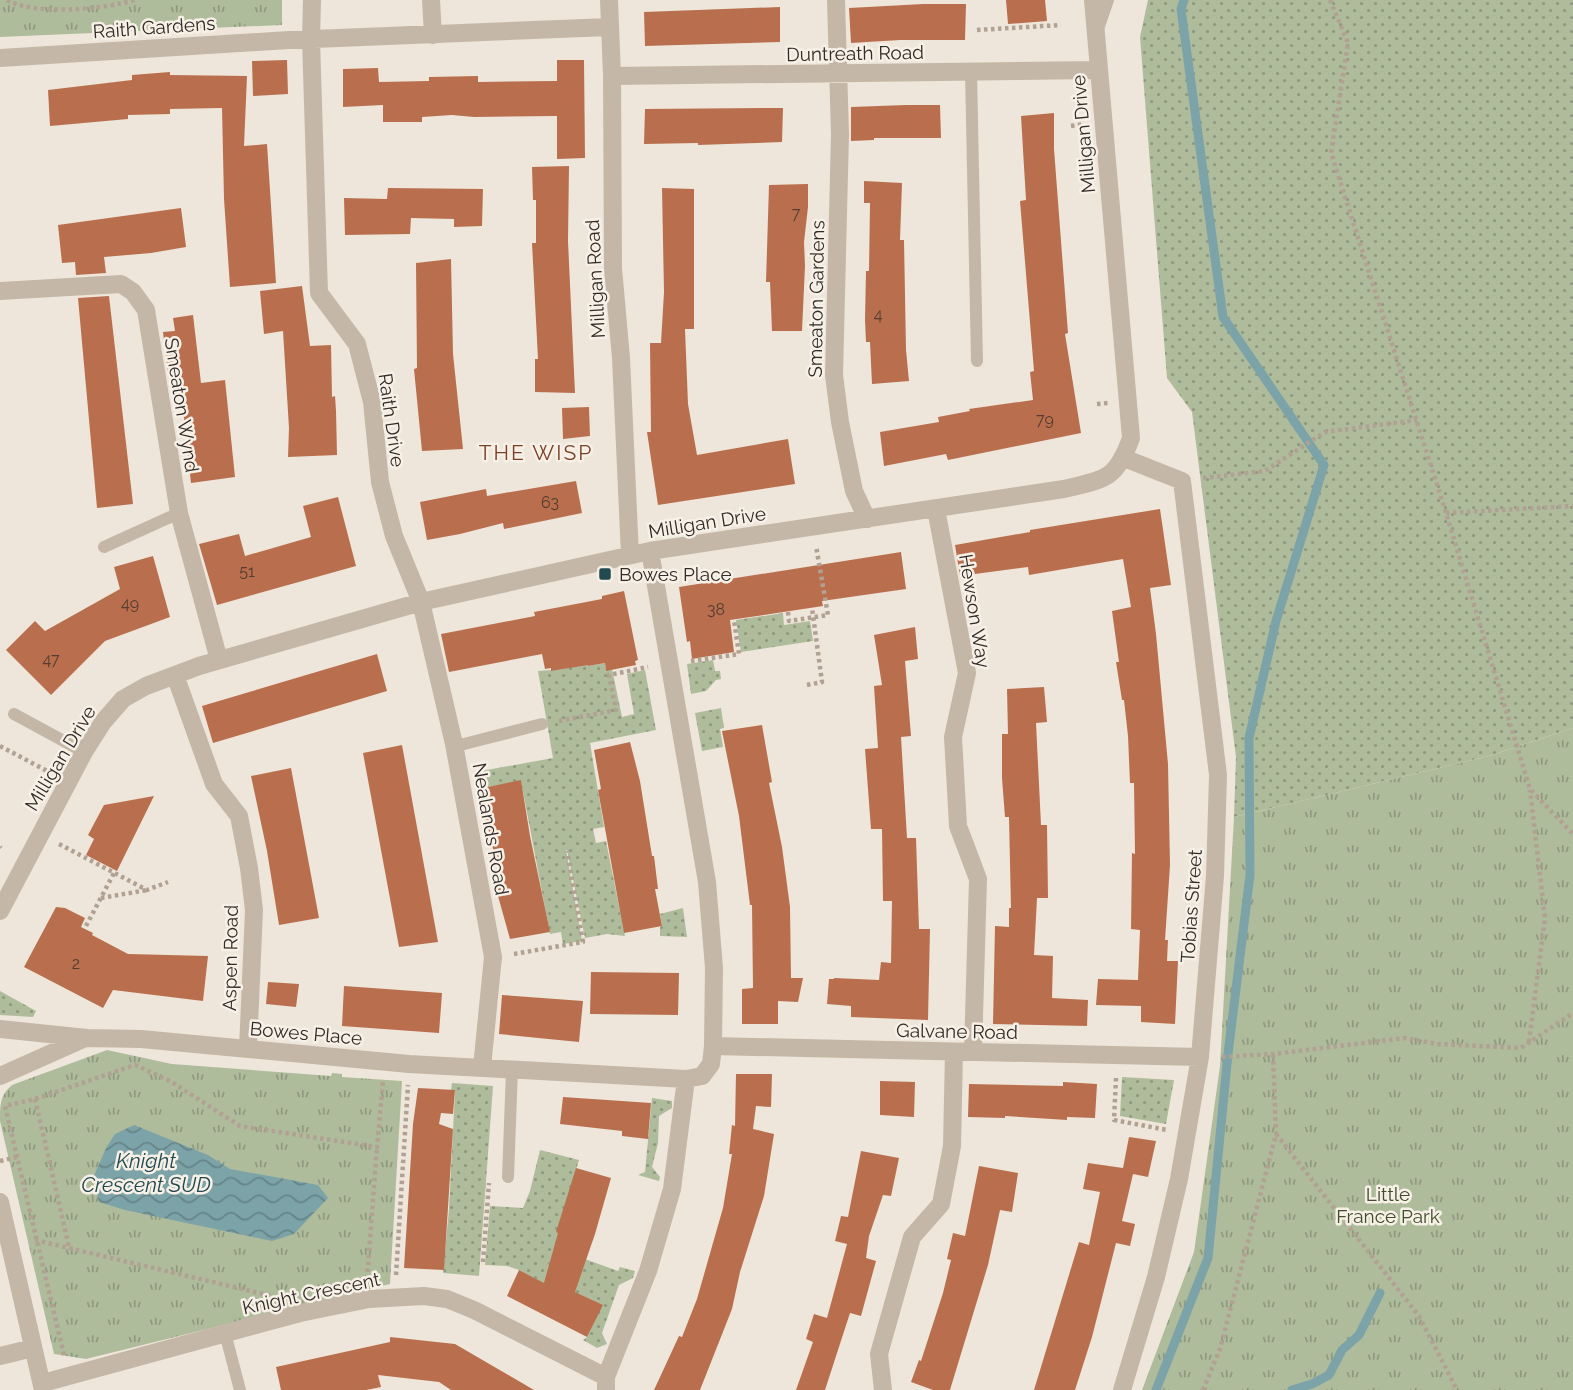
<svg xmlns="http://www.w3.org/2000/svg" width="1573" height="1390" font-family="Raleway,sans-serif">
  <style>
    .grass { fill: url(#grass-dots) }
    .park { fill: url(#park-tufts) }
    .water { fill: url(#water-waves) }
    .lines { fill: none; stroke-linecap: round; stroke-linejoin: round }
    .stream { stroke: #7ca3a8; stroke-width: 9 }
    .building { fill: #b96f4d }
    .path { stroke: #b1a192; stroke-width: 4.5; stroke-dasharray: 3.5 3.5; stroke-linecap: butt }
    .lane { stroke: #c5b7a7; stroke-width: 12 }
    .street { stroke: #c5b7a7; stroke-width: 18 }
    .poi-dot { fill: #214950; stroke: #f7f0e6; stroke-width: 2.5 }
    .labels { text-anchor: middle; stroke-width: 5; stroke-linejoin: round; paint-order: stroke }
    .number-label { font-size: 16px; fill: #543c30 }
    .street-label { font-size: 19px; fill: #322b27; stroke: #f7f0e6 }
    .poi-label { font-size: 19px; fill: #322b27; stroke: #f7f0e6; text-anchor: start }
    .park-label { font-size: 19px; fill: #404e2d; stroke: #f7f0e6 }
    .neighbourhood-label { font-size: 21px; letter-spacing: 2px; fill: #794128; stroke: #f7f0e6 }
    .water-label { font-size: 21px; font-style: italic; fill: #214950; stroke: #f7f0e6 }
  </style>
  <defs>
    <pattern id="grass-dots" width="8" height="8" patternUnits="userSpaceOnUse" patternTransform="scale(1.75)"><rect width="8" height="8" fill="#afbc9c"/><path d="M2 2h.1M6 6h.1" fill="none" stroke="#8f997f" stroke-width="1.8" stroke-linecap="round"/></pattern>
    <pattern id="park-tufts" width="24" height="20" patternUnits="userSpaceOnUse" patternTransform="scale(1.75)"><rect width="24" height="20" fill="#afbc9c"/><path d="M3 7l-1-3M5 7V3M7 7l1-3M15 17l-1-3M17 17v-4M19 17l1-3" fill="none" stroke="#8f997f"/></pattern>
    <pattern id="water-waves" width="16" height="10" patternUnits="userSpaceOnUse" patternTransform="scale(1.75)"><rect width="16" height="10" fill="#7ca3a8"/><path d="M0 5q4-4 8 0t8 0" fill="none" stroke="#668589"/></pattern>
  </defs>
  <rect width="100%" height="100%" fill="#eee6da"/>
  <path class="grass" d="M1148,0H1573V728L1489,756L1234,817L1236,757L1192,412L1167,378L1140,37Z
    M783,613L784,625L810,621L813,641L741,652L736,620Z
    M587,660L588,666L605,663L606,670L612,669L622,717L634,714L627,674L645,670L656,730L590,743L604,827L593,829L596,843L606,841L625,936L607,934L585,938L567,850H566L582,941L563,944L561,932L550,934L521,781L479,789L476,772L553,758L538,671L564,669Z
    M713,660L715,671H720L721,679L716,680L706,691L691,694L687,664Z
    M721,708L724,728L720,729L723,747L702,751L695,713Z
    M683,908L687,937L660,936V927L662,926L660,914Z
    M0,991L36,1011L33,1017L0,1015Z
    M1122,1077L1174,1080L1166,1124L1120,1116Z
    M452,1083L493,1086L479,1276L443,1273L449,1209L455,1091L451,1090Z
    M652,1098L672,1101V1108L659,1116L658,1143L652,1167L660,1177L659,1181L638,1175L645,1172Z
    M540,1150L579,1160L570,1189L571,1254L618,1271L620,1267L635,1271L633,1278L619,1285L602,1333L607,1344L597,1348L583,1340L587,1337L602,1305L579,1294L574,1300L519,1270L507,1266L485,1265L490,1206L523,1208L530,1191Z"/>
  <path class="park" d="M0,0H282V25L0,37Z
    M1573,728V1390H1142L1194,1252L1220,1066L1234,817L1489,756Z
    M107,1050L172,1064L331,1076L332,1073L342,1074V1077L402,1081L390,1284L86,1359L54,1354L0,1121C0,1105 0,1095 12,1085Z"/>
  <path class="water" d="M134,1125L208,1155L230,1169L318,1185L328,1198L294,1234L272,1241L125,1210L99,1202L93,1178L106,1148L115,1134Z"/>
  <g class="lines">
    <path class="stream" d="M1156,1390L1208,1258L1228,1054L1250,875L1249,738L1276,621L1324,465L1223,317L1181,9L1184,0
      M1292,1390L1312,1384L1329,1375L1342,1350L1359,1335L1380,1293"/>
  </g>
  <path class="building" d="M1006,0H1045L1047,21L1008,24Z
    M923,4H966L965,40H900L851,43L849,8Z
    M780,7V42L645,46L644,12Z
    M287,60L288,94L253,96L252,61Z
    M557,60H584L585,158L557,159V116L474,117L452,115L422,117V122H383V105L343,107V69L378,68L379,82L429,81V77L478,76V82L557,81Z
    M170,72V75L247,76L244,146L267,144L276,283L230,287L224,199L222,108L170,109V114L128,115V119L50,126L48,90L132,80V75Z
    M906,105H940L941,138H874V140L851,141V107Z
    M771,108H783L782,142L698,145V143L644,144L645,109Z
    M1054,113V149L1068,333L1065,334L1081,433L948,460L946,454L884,466L880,432L939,422L938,417L970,411L969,409L1033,400L1030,372L1034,371L1020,201L1026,200L1021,116Z
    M569,166L568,241L575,393L535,392V359H538L532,243H536V200H533L532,167Z
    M864,181L902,183L900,240H904L906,350L909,381L872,384L870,342H866L865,320L866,271H869L870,203H864Z
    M808,184V207L804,242L805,266L802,331H772L770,282H766L769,185Z
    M388,188L483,189L482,226L454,227V219L411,218L410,234L345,235L344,198L387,199Z
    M662,188L694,189V329H685L688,404L697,455L788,439L795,484L658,505L647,432H651L650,343H661L664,292Z
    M181,208L186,247L151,253L104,257L106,273L76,275L75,262L62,263L58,225Z
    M451,259L453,354L463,449L422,451L414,369L417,368L416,263Z
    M302,286L310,346L331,345L332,397L335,396L336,411L337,455L288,457L289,428L283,331L264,334L260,291Z
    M109,296L133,504L97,508L78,298Z
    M193,315L201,383L225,380L235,477L191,483L179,371L168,372L163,332L175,331L173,318Z
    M589,407L590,436L563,439L562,408Z
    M576,481L582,513L504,529L503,523L460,534L427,540L420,502L486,489L487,496Z
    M338,497L356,566L217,605L199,544L239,534L245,556L311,537L303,506Z
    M1160,509L1171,585L1150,588L1156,634L1168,764L1170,865L1165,940H1168L1167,961H1178L1175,1024L1141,1022V1006L1096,1005L1098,979L1138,980L1140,930L1131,929L1132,853L1135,854L1134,783H1130L1128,736L1124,700H1122L1116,662H1119L1112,611L1131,607L1123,559L1029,575L1028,567L960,576L955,545L1030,532V530Z
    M901,552L906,589L822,601L823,606L730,620L734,652L692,659L690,641L687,642L679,587Z
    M153,556L170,617L105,641L51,695L6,650L35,621L45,631L120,589L114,567Z
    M624,591L638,660L635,661L636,665L606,671L605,663L588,666V665L551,671V668L545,669L542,654L449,672L441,634L535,616L534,612L602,599V596Z
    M915,627L918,659L905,661L911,736L901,737L907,838H916L919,929H930L928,1020L851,1017V1006L827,1004L829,979H834V978L879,980L881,962L891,963L892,901H883L882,829H871L865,749L878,748L874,686L882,685L874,635Z
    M377,654L387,691L213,743L202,706Z
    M1044,687L1047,722L1036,723L1041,825H1047L1048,898H1037L1034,955L1053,956L1052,998L1088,1000L1087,1026L993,1024L995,926L1009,927V908H1011L1009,817H1005L1002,778V734H1008L1007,689Z
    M762,725L772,782L769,783L782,847L790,907L791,978H803L798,1002L778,1001V1024H742V989L753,988L752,905H750L739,816L722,731Z
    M630,742L640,781L652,856H654L658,889H655L662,926L624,933L598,790L601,789L594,750Z
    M402,745L438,942L399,947L363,753Z
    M291,768L319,918L279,925L267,851L251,776Z
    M521,780L530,836L550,932L510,939L498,896V878H500L479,789Z
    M154,796L117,871L86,855L94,839L88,835L104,805Z
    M56,907L65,908L85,918L81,927L93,933L92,935L128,954L208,956L203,1001L113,990L103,1008L24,967Z
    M591,972L679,973L678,1015L590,1014Z
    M268,982L299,984L296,1007L266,1004Z
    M344,986L442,993L439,1033L342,1026Z
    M502,995L583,1001L579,1042L499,1034Z
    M736,1074H772L771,1107L756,1106L753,1129L774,1134L764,1196L740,1272L732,1309L700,1390H654L679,1336L682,1337L697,1299L723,1208L732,1154H729L732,1125L735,1126Z
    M880,1081L915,1082L914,1117L880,1115Z
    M1063,1082L1097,1084L1095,1118L1067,1117V1120L1005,1116V1118L968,1117L969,1084L1063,1086Z
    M418,1088L455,1090L453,1114L441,1113L439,1124L453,1129L444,1270L404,1268L413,1124Z
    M563,1097L651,1103L648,1139L622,1136V1131L560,1124Z
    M1129,1137L1156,1141L1148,1177L1133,1174L1122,1221L1135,1224L1130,1246L1116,1243L1092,1337L1075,1390H1034L1079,1242L1089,1245L1100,1192L1083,1189L1088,1163L1123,1168Z
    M861,1151L899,1158L891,1196L883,1195L869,1236L866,1258L876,1261L861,1316L850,1313L825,1390H796L813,1342L806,1339L814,1314L827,1318L840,1270L847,1244L835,1241L841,1216L848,1217Z
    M979,1166L1018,1173L1012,1212L1000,1210L988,1265L950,1390H933L911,1382L919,1360L921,1361L943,1293L951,1260L947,1259L953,1233L965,1236Z
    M576,1168L611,1178L595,1234L575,1292L603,1305L587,1337L507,1296L519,1270L544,1283L558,1233L556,1232Z
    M390,1337L455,1344L534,1390H451L439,1382L378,1375L381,1387L366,1390H281L276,1367L390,1342Z"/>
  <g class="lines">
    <path class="path" d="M7,0C34,16 105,9 135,0
      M1330,0L1348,43L1331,153L1446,513L1530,789L1573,834
      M977,30L1061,25
      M1071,126L1084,124
      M1097,404L1108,403
      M1203,478L1265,471L1325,432L1417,420
      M1446,513L1573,506
      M788,612L789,621L828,615L816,546
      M691,661L739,654L734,620
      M807,685L822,682L812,608
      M559,721L616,710L609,675L648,667
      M0,746L49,772
      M59,844L147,890L168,882
      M0,847L1,848
      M101,898L147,890
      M86,926L114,873
      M514,954L583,942L567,851
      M1529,1042L1545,918L1530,790
      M1222,1057L1273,1054L1405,1038L1437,1044L1521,1048L1573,1013
      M1116,1078L1114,1120L1167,1130
      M35,1099L69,1247
      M1276,1134L1419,1316L1457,1390
      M0,1161L17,1157
      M35,1240L272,1296
      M483,1262L489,1183
      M396,1275L408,1085
      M367,1279L377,1147
      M64,1355L5,1106L35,1099L135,1065L170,1081L240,1126L377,1147L383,1081
      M1203,1390L1220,1349L1276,1134L1273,1054"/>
    <path class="lane" d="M1098,29L1108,0
      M971,72L977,361
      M104,547L179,513
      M14,714L84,752
      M454,744H464L542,724
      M508,1177L512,1069
      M225,1333L240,1390"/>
    <path class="street" d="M312,0L311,40L319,293L357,344L372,402L380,482L394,536L421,602L454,744L493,957L482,1067
      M431,0L433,35
      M609,0L612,76L613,268L621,358L630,555
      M836,0L840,134L834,375L840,422L854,491L867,519
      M0,58L289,40L609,27
      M612,76L1098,70
      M0,291L121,284L133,292L146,310L179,513L219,660
      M936,509L967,673L953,737L958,826L978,879L973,1052
      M175,675L214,784L239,816L249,868L254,910L248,1049
      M0,911L84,752L103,722L123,699L146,686L199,666L421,602L650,551L1064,489C1105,479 1116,480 1131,438L1093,0
      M0,1029L87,1038L141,1039L409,1064L686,1079L702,1076L711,1064L713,1046L714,968L707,882L650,551
      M713,1046L1200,1057
      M0,1076L83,1039
      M0,1202L43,1390
      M0,1356L33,1348
      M43,1383L300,1313L369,1299L424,1296L447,1299L474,1310L606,1377
      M606,1390V1377L648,1271L672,1189L686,1079
      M883,1390L879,1354L912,1237L941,1204L952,1146L954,1052
      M1122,1390L1156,1277L1179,1179L1200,1057L1215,876L1218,775L1182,481L1124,458"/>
  </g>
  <rect class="poi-dot" x="598" y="567" width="14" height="14" rx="3.5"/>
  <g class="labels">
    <g class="number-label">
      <text x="796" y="219">7</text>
      <text x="878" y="320">4</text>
      <text x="1045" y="425">79</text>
      <text x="550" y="508">63</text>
      <text x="247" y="577">51</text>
      <text x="130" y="609">49</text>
      <text x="716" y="615">38</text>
      <text x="51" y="665">47</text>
      <text x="76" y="969">2</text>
    </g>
    <g class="street-label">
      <text transform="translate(154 27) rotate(-4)" y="7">Raith Gardens</text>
      <text transform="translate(855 53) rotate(-1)" y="7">Duntreath Road</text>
      <text transform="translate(1083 134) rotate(-95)" y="7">Milligan Drive</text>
      <text transform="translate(595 279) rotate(-93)" y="7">Milligan Road</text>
      <text transform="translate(816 299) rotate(-89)" y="7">Smeaton Gardens</text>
      <text transform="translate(182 405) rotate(81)" y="7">Smeaton Wynd</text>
      <text transform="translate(392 420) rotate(82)" y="7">Raith Drive</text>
      <text transform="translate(707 522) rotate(-9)" y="7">Milligan Drive</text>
      <text transform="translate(975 611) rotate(81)" y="7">Hewson Way</text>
      <text transform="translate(60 758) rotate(-59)" y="7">Milligan Drive</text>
      <text transform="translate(491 829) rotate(80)" y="7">Nealands Road</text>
      <text transform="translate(1191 906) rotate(-86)" y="7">Tobias Street</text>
      <text transform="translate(230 958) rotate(-89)" y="7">Aspen Road</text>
      <text transform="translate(957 1031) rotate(1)" y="7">Galvane Road</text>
      <text transform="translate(306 1033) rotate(5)" y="7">Bowes Place</text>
      <text transform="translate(311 1293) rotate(-12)" y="7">Knight Crescent</text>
    </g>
    <g class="poi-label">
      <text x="619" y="581">Bowes Place</text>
    </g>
    <g class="park-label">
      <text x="1388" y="1201">Little<tspan x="1388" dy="22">France Park</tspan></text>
    </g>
    <g class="neighbourhood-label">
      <text x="536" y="460">THE WISP</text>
    </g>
    <g class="water-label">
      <text x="146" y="1168">Knight<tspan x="146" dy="24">Crescent SUD</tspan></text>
    </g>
  </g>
</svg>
